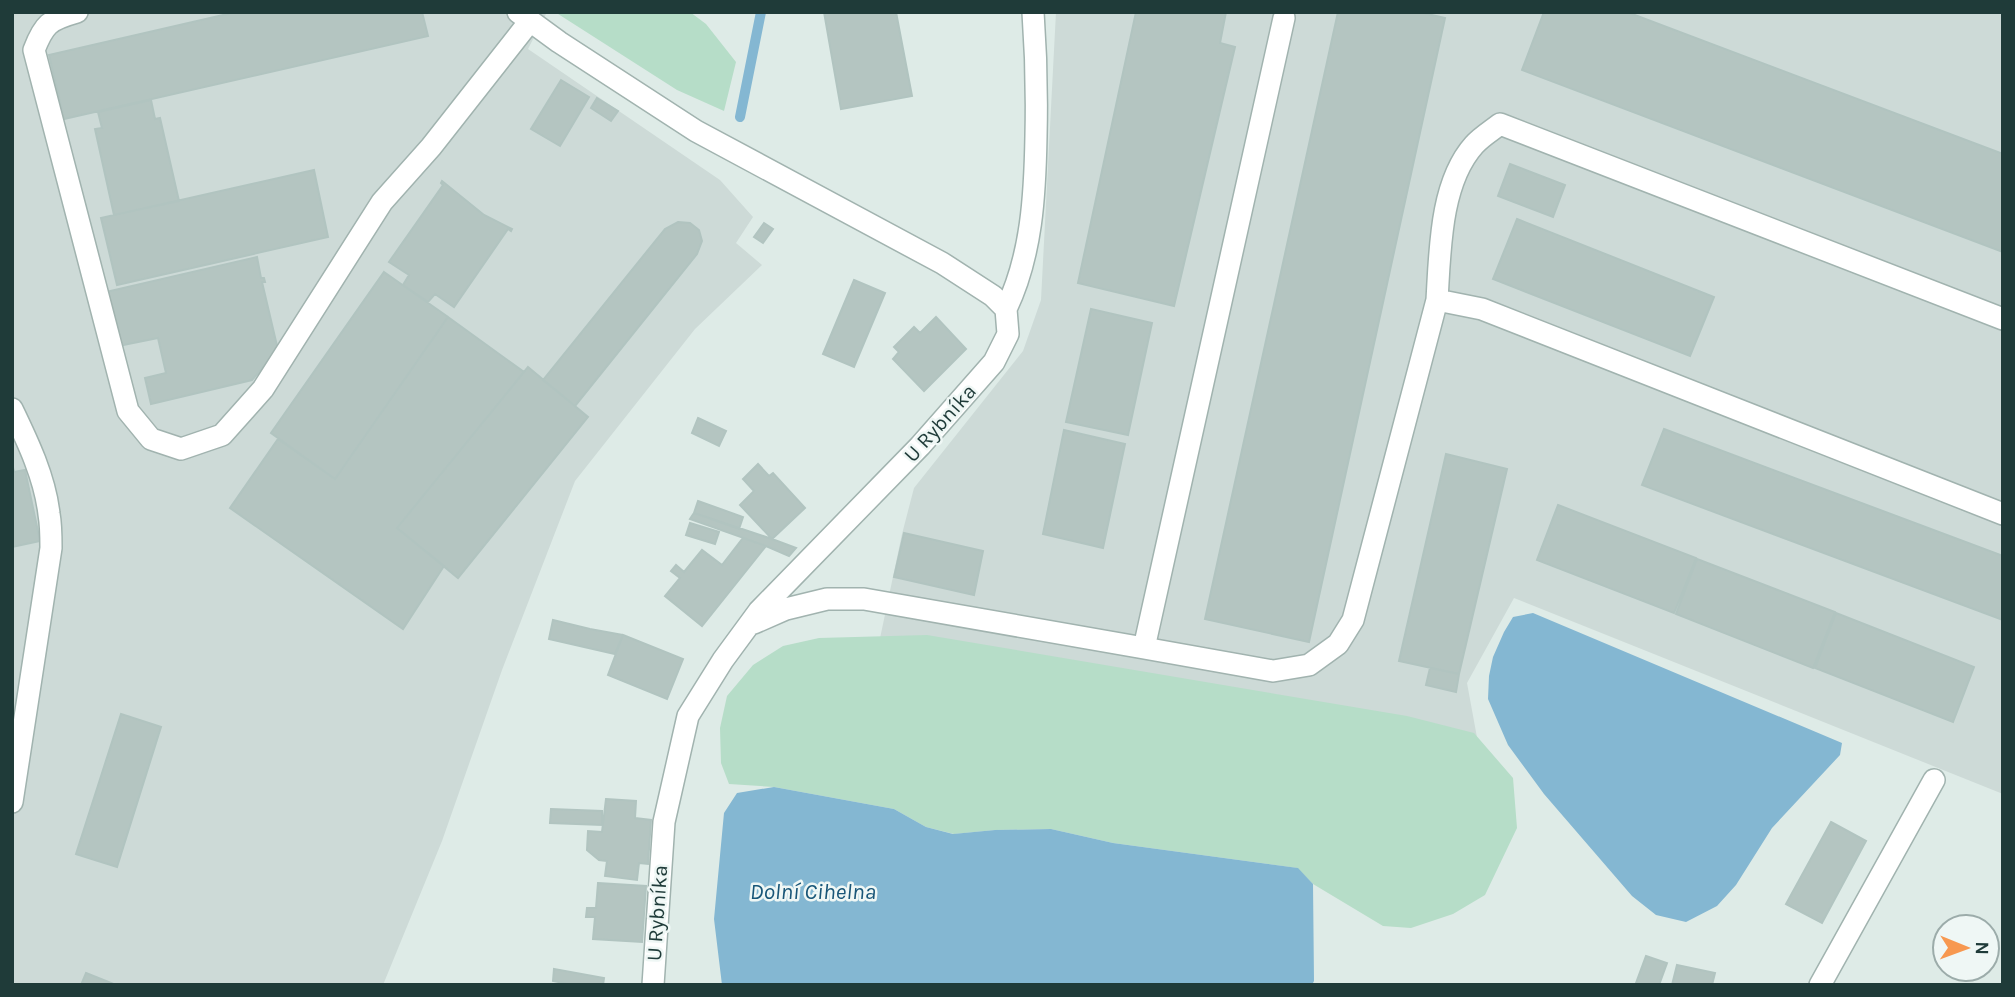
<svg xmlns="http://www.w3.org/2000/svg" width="2015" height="997" font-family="Karla,sans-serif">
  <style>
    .built { fill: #cddad7 }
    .green { fill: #b6ddc8 }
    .water { fill: #84b7d2 }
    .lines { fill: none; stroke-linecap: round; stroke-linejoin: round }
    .stream { stroke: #84b7d2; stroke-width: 10 }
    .building { fill: #b4c5c1; stroke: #b1c4c0; stroke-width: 2 }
    .minor-casing { stroke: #a1b3af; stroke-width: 24 }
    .minor { stroke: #fff; stroke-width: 21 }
    .labels { text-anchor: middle; stroke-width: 5; stroke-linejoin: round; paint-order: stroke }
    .street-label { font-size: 21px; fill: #1f3b39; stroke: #eff7f5 }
    .water-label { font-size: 23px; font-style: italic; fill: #185678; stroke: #eff7f5 }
  </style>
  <rect width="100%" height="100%" fill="#deebe7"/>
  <path class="built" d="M12,12H547L528,49L720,180L753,217L736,243L762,265L695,329L575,481L502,670L442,841L383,985H12Z
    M1056,12H2003V794L1514,598L1467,683L1483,770L879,643L902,534L914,488L1023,351L1041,300Z"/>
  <path class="green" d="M555,12H690L706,24L736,62L724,111L677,90Z
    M927,635L1407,716L1474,733L1513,778L1517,828L1485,895L1453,914L1411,928L1383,926L1313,884L1297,868L1113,843L1051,829L995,830L954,834L926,827L894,809L774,787L729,784L721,763L720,728L727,696L753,665L783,646L819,638Z"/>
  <path class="water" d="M1533,613L1842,743L1840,755L1772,828L1736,885L1717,906L1686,922L1656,915L1632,896L1544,794L1508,745L1488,699L1489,676L1493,657L1504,632L1513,617Z
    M774,787L894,809L926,827L953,834L995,830L1051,829L1113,843L1298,868L1313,884L1314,981L1312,985H722L714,919L724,813L737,793Z"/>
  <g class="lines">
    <path class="stream" d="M740,117L761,12"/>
  </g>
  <path class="building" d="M236,12H422L428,36L64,119L49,55Z
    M824,12H896L912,96L841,109Z
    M1136,12H1226L1220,43L1235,47L1174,306L1078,283Z
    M1338,12H1419L1445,18L1309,642L1205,619Z
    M1544,12H1627L2003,154V252L1522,70Z
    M561,80L589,97L560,146L531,129Z
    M597,98L618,111L611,121L591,108Z
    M151,100L155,119L160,118L179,201L114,215L95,129L102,128L98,112Z
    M1510,164L1565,185L1553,217L1498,196Z
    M314,170L328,237L117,285L101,218Z
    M442,181L484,215L512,229L511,231L508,229L454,307L435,294L428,302L403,285L409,275L389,262L443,185L441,183Z
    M1517,219L1714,297L1690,356L1493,279Z
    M678,222L690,223L699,230L702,241L697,254L575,406L543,380L665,229Z
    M764,223L773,229L763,243L754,237Z
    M257,257L261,278H264L265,282H262L278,350L252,380L151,404L145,378L166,373L158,338L118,346L106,292Z
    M384,272L448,317L335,479L271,433Z
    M854,280L885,293L854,367L823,354Z
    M1091,309L1152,323L1128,435L1066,422Z
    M448,317L524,372L397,528L444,566L403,629L230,508L278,439L335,479Z
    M936,317L966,349L924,391L893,359L899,352L894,347L914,327L920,333Z
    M528,367L588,417L458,578L397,528Z
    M698,418L726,431L719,446L692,433Z
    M1664,429L2003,556V620L1642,485Z
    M1064,430L1125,444L1103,548L1043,534Z
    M1446,454L1507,469L1459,674L1399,661Z
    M12,463L14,472L25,470L40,541L12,547Z
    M758,464L769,476L773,473L805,508L772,539L740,505L754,491L743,479Z
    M698,501L743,517L739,529L694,513Z
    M1558,505L1696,558L1674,613L1537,560Z
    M694,513L772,539L796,548L789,556L766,546L690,519Z
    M690,523L719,532L715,544L686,535Z
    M904,533L983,551L974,595L894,577Z
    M743,538L766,546L702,626L665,596L680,578L671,571L676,565L684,572L702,550L722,565Z
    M1697,559L1835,612L1813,668L1676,614Z
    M1836,613L1974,667L1953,722L1815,668Z
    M553,620L590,629L623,635L615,654L549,639Z
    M623,635L683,659L667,699L608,675Z
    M1430,668L1459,674L1456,692L1426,685Z
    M121,714L161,727L117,867L76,854Z
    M606,799L636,801L635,818L651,820L648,864L639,863L637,880L605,876L607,861L599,860L587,850L588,831L602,832Z
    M551,809L602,811V825L550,823Z
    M1831,822L1866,841L1822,923L1786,904Z
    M598,883L646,886L642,942L593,939L595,917H586L587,908H596Z
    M1646,956L1667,963L1659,985H1643L1636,983Z
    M1677,965L1715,973L1712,985H1672Z
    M554,969L604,978L603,985H573L553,981Z
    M86,973L116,985H81Z"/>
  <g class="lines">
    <g class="minor-casing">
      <path id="minor" d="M77,12C49,20 44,24 34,50L128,411L151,439L181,449L222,435L263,389L382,202L431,147L530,21
        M518,12L559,42L696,131L942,263L993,296L1006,309L1008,334L994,362L920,446L759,611L723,660L688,716L664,822L653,985
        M1437,300C1440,251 1440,183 1474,145C1481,137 1491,131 1500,124L2003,319
        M1006,309C1032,255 1035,194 1036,136C1037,94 1036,53 1033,12
        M12,409C28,442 45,478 49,514C51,525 51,537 51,548L12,802
        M754,623L786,609L827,599H864L1144,648L1284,18
        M1144,648L1273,671L1309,665L1338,644L1353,620L1437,300L1482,309L2003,514
        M1820,985L1934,780"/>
    </g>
    <use href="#minor" class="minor"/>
  </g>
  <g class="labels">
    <g class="street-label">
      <text transform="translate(940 423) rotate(-48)" y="7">U Rybníka</text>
      <text transform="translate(657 913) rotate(-86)" y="7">U Rybníka</text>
    </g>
    <g class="water-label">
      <text x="813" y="899">Dolní Cihelna</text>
    </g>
  </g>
  <rect width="2015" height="997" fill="none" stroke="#1f3b39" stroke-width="28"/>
  <g transform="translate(1966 948) rotate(91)"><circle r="33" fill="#eff7f5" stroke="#9cacaa" stroke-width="2"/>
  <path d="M0-5L12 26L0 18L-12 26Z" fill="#f79850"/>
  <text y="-10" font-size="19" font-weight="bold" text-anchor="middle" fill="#1f3b39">N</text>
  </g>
</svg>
